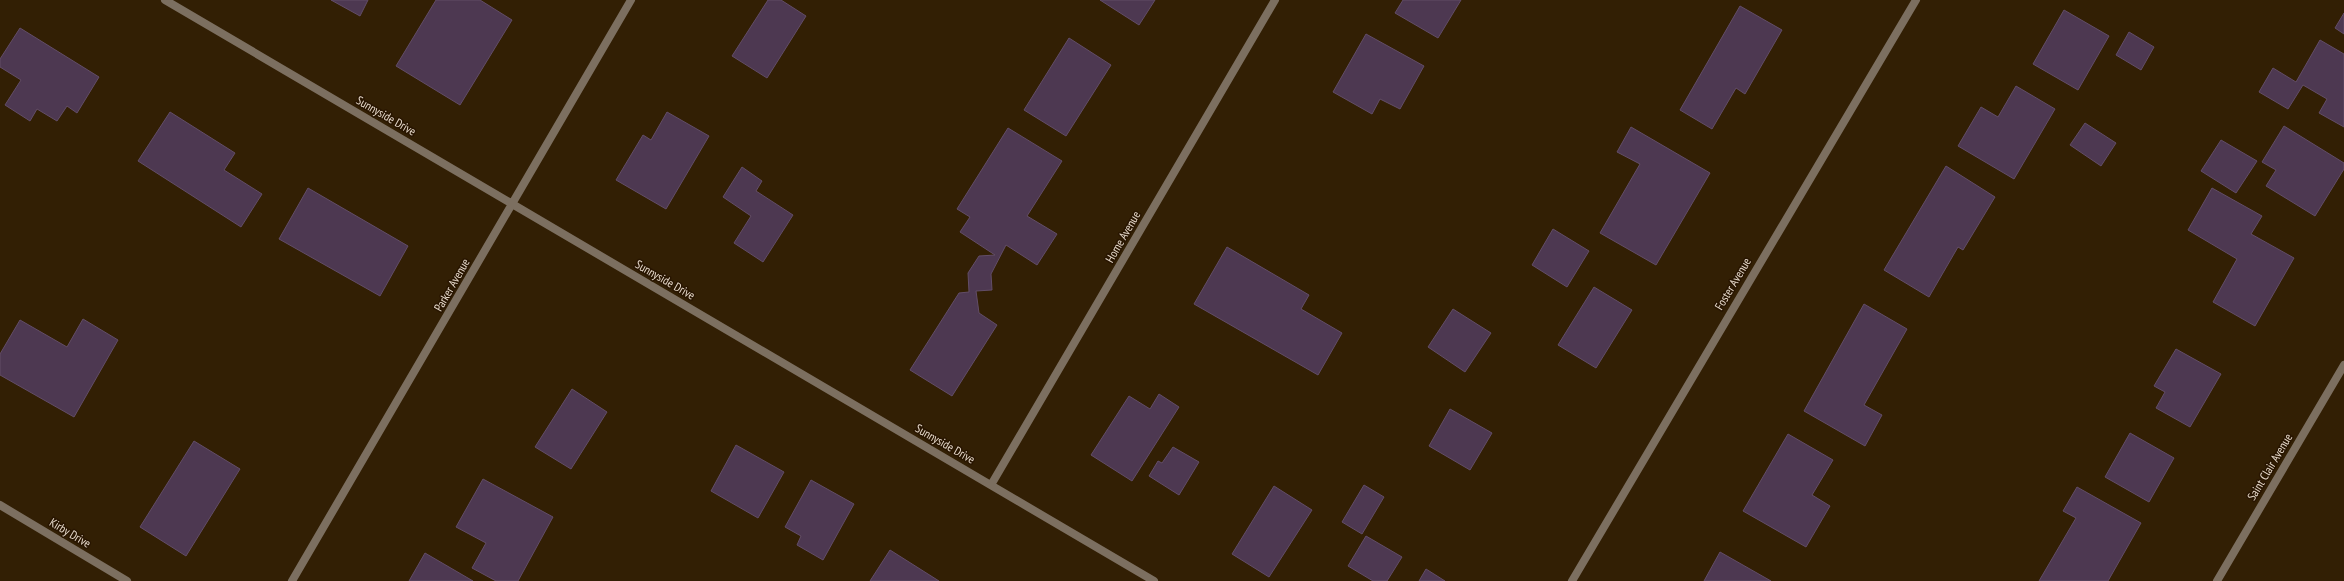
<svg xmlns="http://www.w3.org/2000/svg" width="2344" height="581" font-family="'PT Sans Narrow',sans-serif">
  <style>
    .building { fill: #4d3851; stroke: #624d67 }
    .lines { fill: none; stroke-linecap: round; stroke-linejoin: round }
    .street { stroke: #7c6f60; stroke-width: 8 }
    .labels { text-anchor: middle; stroke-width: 3; stroke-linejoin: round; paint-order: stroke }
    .street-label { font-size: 12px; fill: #e7dacb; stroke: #281500 }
  </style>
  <rect width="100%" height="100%" fill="#321f04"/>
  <path class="building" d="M331,0H368L360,16Z
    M436,0H480L512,20L460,105L396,66Z
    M768,0H781L806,16L767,78L732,56Z
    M1100,0H1155L1139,25Z
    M1403,0H1461L1438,38L1395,13Z
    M1740,6L1782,30L1745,94L1736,88L1712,129L1680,110Z
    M2064,10L2109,36L2078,90L2033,64Z
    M2344,13V34L2335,28Z
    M20,28L99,77L77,113L67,106L57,121L37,109L30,121L5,105L21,80L0,67V59Z
    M2129,32L2154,47L2141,70L2116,55Z
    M1366,34L1424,66L1400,109L1380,99L1372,114L1333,92Z
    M1069,38L1111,65L1066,136L1024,110Z
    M2320,40L2344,54V127L2319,113L2327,99L2303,85L2288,109L2259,92L2273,68L2296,82Z
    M2016,86L2055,109L2014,179L1958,146L1981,107L1998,117Z
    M170,112L235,153L224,170L262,194L241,227L138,161Z
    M667,112L709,136L666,209L616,180L643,135L651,140Z
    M2085,123L2116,143L2101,166L2070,145Z
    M2284,126L2344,163V169L2315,216L2266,186L2276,170L2262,162Z
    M1631,127L1710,173L1656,265L1600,233L1640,164L1617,152Z
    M1008,128L1062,161L1027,216L1057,234L1037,265L1006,245L991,274L992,290L976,291L979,313L997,325L952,396L910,370L959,293L969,292L968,273L979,256L995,255L960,232L970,217L957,209Z
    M2221,140L2257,161L2236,193L2201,171Z
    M1946,166L1995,197L1963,250L1958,247L1929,297L1884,270Z
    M742,167L762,181L756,191L793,215L763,262L734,243L751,216L723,197Z
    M308,188L408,246L380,296L279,239Z
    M2212,188L2262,216L2251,234L2294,258L2255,326L2213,302L2237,259L2188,230Z
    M1553,229L1589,251L1567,287L1532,265Z
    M1227,247L1309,295L1301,309L1342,333L1318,375L1194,304Z
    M1594,287L1632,310L1596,368L1558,345Z
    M1864,304L1907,329L1864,405L1882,415L1865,446L1804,411Z
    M1453,309L1491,333L1465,372L1428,347Z
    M83,319L118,340L74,417L0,375V354L20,320L67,347Z
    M2176,349L2221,374L2190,427L2156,408L2165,392L2154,386Z
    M572,389L607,412L571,469L535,447Z
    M1159,394L1179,407L1132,481L1091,455L1129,396L1150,409Z
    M1450,409L1492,433L1470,470L1429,446Z
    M2130,433L2174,458L2149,502L2105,477Z
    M1788,434L1833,460L1812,495L1830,506L1806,547L1743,511Z
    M194,441L240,469L186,556L140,527Z
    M736,445L784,472L758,518L711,491Z
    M1173,447L1199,462L1179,495L1149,476L1158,461L1162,463Z
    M483,479L553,517L518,581H496L472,568L486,543L456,527Z
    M811,480L854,504L823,560L797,545L801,536L785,527Z
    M1364,485L1384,497L1362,534L1342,522Z
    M1274,486L1312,510L1269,577L1232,554Z
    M2077,487L2141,523L2108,581H2039L2076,518L2063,511Z
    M1366,536L1402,557L1387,581H1373L1348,566Z
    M890,550L939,581H870Z
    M1720,552L1771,581H1704Z
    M425,553L473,581H409Z
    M1426,569L1445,581H1419Z"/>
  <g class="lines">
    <path class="street" d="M165,0L1154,581
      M991,485L1275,0
      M0,505L127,581
      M292,581L631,0
      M1572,581L1916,0
      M2217,581L2344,365"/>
  </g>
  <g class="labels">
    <g class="street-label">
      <text transform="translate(386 116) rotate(30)" y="4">Sunnyside Drive</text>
      <text transform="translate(1123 237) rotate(-60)" y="4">Home Avenue</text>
      <text transform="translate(665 280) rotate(30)" y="4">Sunnyside Drive</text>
      <text transform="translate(1733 284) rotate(-59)" y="4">Foster Avenue</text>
      <text transform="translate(452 285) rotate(-60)" y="4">Parker Avenue</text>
      <text transform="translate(945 444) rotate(30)" y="4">Sunnyside Drive</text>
      <text transform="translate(2270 467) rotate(-59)" y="4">Saint Clair Avenue</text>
      <text transform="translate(70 533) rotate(31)" y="4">Kirby Drive</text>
    </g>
  </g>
</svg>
